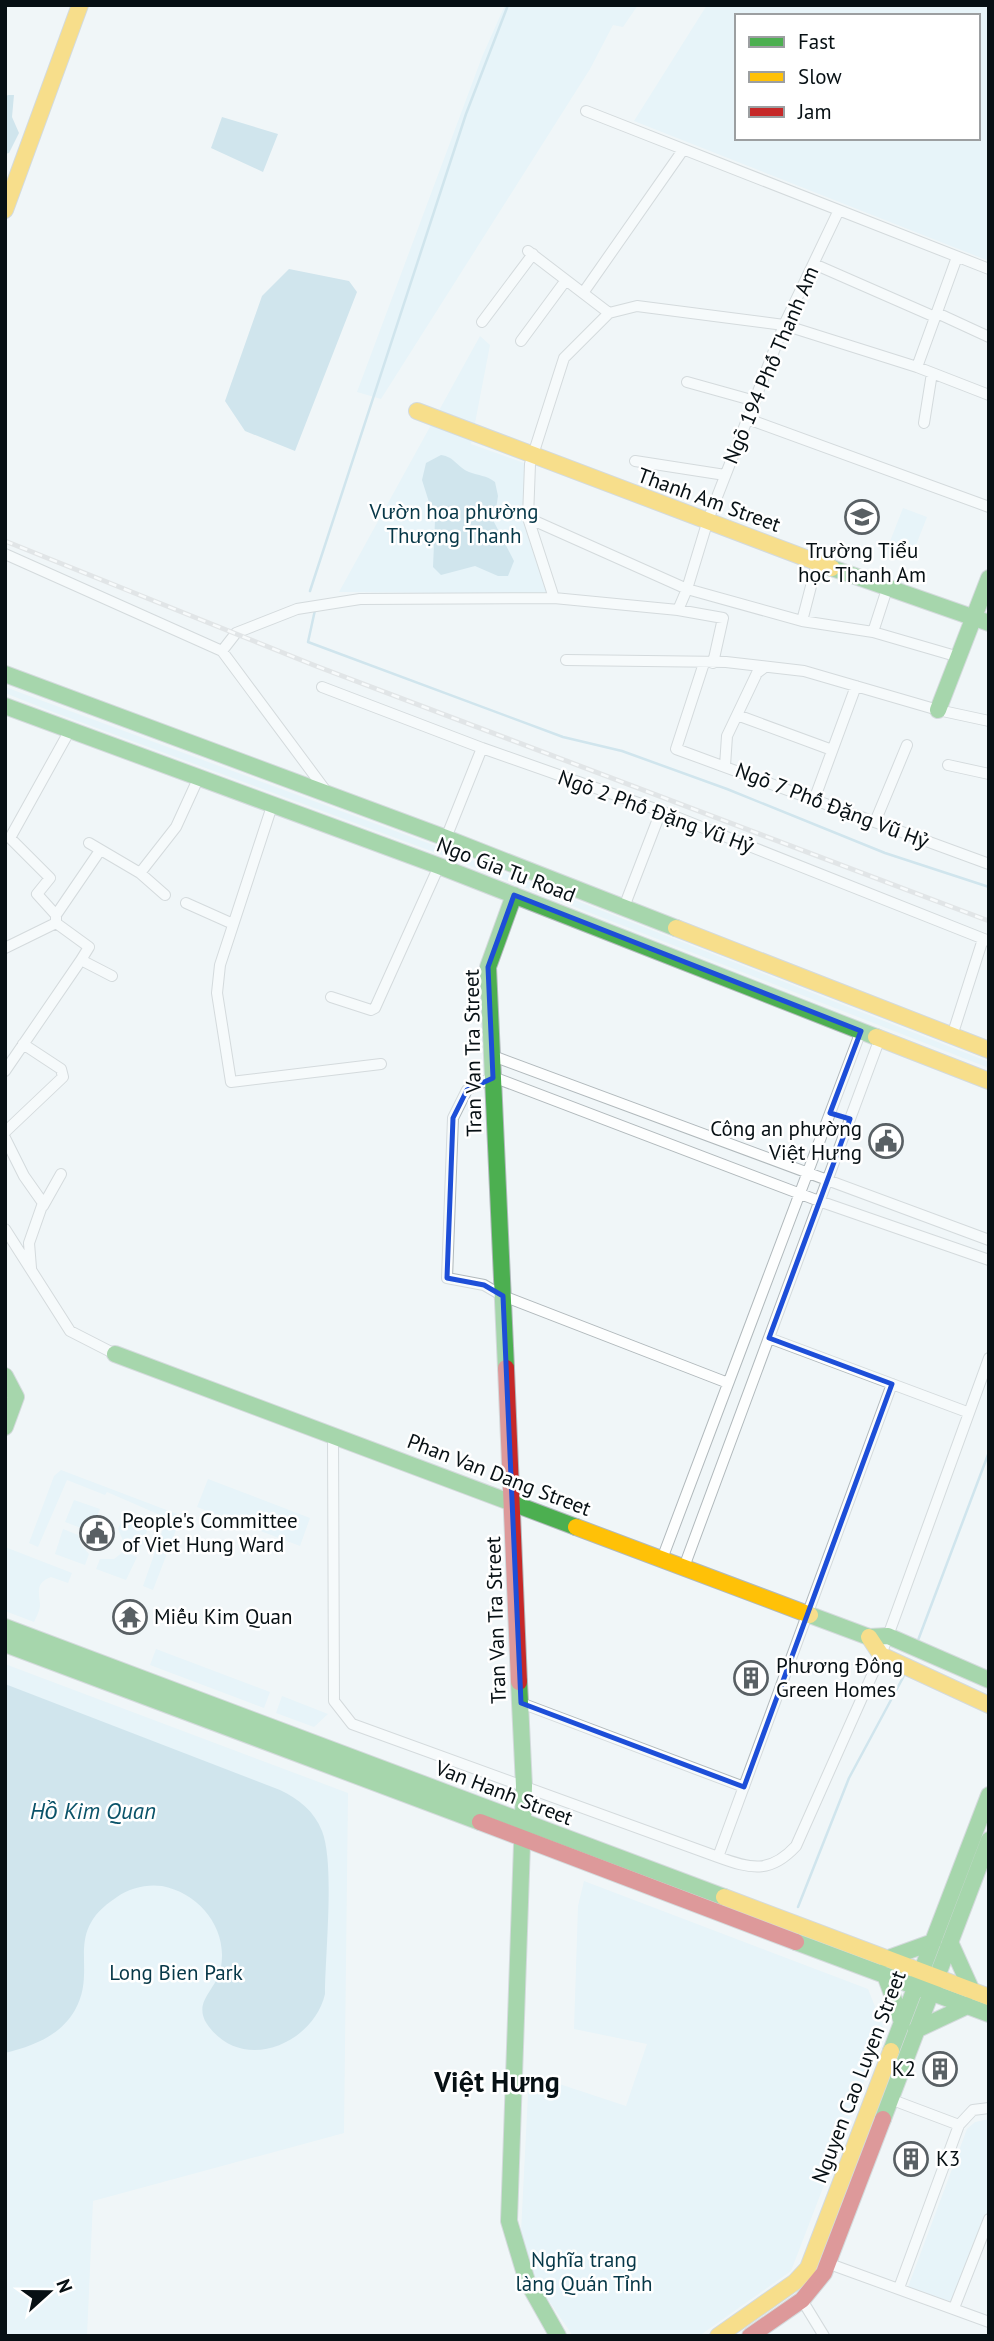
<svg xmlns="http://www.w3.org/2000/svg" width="994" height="2341" font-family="'PT Sans',sans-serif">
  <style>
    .green { fill: #dbf1fa; fill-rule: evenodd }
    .water { fill: #a9d0e0 }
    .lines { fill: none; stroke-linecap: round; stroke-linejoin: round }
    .stream { stroke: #a9d0e0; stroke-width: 2.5 }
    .street-casing { stroke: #b1b9bc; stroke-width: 12 }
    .fast-casing { stroke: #b1b9bc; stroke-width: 18 }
    .slow-casing { stroke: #b1b9bc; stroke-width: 18 }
    .jam-casing { stroke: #b1b9bc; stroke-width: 18 }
    .street { stroke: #fdfefe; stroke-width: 10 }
    .fast { stroke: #4caf50; stroke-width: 16 }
    .slow { stroke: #ffc107; stroke-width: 16 }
    .jam { stroke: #c62828; stroke-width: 16 }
    .rail-casing { stroke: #cfd1d2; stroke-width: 5 }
    .rail { stroke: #fff; stroke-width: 2.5; stroke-dasharray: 8; stroke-linecap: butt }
    .marked { fill: none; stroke: #1d4ed8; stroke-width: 5; stroke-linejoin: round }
    .labels { text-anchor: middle; stroke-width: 5; stroke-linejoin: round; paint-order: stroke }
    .street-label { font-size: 21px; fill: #071014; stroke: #fff }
    .park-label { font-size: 21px; fill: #073848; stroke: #fff }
    .poi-label { font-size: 21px; fill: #071014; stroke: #fff; text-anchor: start }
    .water-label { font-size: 23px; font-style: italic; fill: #0a5369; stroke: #fff }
    .district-label { font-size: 28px; font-weight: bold; fill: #071014; stroke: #fff }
  </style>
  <rect width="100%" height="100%" fill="#f0f6f8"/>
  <path class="green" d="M505,5H638L623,27L613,25L590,69L381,399L357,392L482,57Z
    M707,5H989V261L634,121ZM737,16H978V138H737Z
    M480,336L490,345L471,444L524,463V525L548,594L339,592Z
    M903,508L927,517L911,558L887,549Z
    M5,687L444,849L989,1062V1068L442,855L48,710L5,693Z
    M61,1470L177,1514L179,1522L153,1590L143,1586L167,1518L107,1492L105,1495L67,1480L38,1547L29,1543L54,1476Z
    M208,1479L310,1518L300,1546L197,1507Z
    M74,1500L100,1509L95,1521L81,1528L65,1522Z
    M123,1518L148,1528L140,1550L125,1545L118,1529Z
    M63,1529L78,1535L81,1545L89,1554L85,1565L55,1554Z
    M5,1547L72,1573L68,1583L51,1577C35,1583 39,1592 40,1605C40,1610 36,1618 34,1622L5,1611Z
    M123,1552L137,1557L126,1580L96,1569L100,1559H114Z
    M156,1649L270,1692L264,1708L150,1665Z
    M5,1664L348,1793L344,2133L93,2201L87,2336H5Z
    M282,1696L328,1714L314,1727L276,1713Z
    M584,1881L868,1989L884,2029L791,2271L699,2336H573L527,2269L521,2232L529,2074L626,2106L647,2044L574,2029L578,1906Z
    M989,2119V2207L952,2302L908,2287L967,2129L975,2122Z"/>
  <path class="water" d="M8,95H14L12,117L19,133L9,153L5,154V97Z
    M222,117L278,134L263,172L211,148Z
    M289,269L349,281L357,292L295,451L245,431L225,401L262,296Z
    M441,455C455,457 457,467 469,472C479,476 486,475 495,482L498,496L494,522L514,561L508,576H498L475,566L441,575L433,567L435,521L422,480L426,463Z
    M5,1684L280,1790C299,1799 314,1811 322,1831C335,1864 325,1955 325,1994C313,2045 241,2074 207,2024C192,2001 218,1989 221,1967C228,1928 199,1893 162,1886C146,1884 130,1888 117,1897C61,1933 99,1968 75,2010C60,2036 33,2046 5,2053Z"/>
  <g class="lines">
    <path class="stream" d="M310,591L466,114L508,5
      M315,610L308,642L563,737L622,751L727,789L885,853L989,887
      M917,1643L989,1452
      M798,1907L849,1778L906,1672"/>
    <g class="street-casing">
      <path id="street" d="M586,111L989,269
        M528,251L609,313
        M814,264L935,317
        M583,293L683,150
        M609,313L637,306L784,325L917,367L989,395
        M937,313L989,337
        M482,322L533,254
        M521,341L566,280
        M917,367L957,257
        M687,382L755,401
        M748,419L989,507
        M924,423L932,373
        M635,461L725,475
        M528,518L687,589L802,621L873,632L959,657
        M5,554L222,651
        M554,598L528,518L530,464L564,358L609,313
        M678,610L687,589L708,520L784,325L838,212
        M802,621L817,563
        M873,632L887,589
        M566,660L726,662L804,671L938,710L989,721
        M704,663L676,749L989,864
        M322,687L482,748L661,811L989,941
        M737,715L832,750
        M948,765L989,774
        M725,766L727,736L757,673L765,667
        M326,791L222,651L236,633L297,609L360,599L554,598L678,610L723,618L713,663
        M814,800L856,686
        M272,806L220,965L217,993L231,1082L381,1064
        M875,822L907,745
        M446,838L482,748
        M89,843L140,873L165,895
        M140,873L176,827L198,779
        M186,903L233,924
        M624,907L661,811
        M56,915L99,852
        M56,923V915L37,894L50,878L10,838L70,730
        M56,923L89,947L81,960L112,976
        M5,948L56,923
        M331,997L371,1010L375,1008L439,866
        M952,1036L983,939
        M493,1056L989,1240
        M5,1071L81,960
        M5,1132L63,1077L61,1069L23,1044
        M5,1138L24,1176L43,1203L29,1243L31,1268
        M43,1206L61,1174
        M5,1229L70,1331L115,1354
        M769,1338L967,1412
        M728,1383L503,1296L484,1285L447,1278L453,1118L467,1090L493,1077L819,1201L989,1260
        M333,1435L334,1701L352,1724L718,1857L892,1384
        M662,1559L861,1031
        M684,1567L880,1038
        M521,1703L744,1787
        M718,1857C751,1869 770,1874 796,1846L881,1655L989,1358
        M890,2099L959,2125
        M827,2263L989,2322
        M899,2288L959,2125L973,2110L989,2108
        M802,2300L824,2336
        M954,2308L989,2219"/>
    </g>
    <g class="fast-casing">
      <path id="fast" d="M832,568L989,623
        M5,674L446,838L676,928
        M5,706L439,866L876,1037
        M938,710L989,578
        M115,1354L576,1527
        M506,1368L488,967L514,895
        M5,1376L16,1397L5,1427
        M810,1615L869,1637L888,1636L989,1680
        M5,1627L724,1897
        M5,1644L480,1822
        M519,1682L524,1786L509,2221L527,2281L558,2336
        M796,1942L989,2014
        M950,1942L972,1991
        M886,1959L933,1942
        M885,1975L902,2022
        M916,2030L967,2006
        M891,2051L989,1795
        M883,2119L989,1840"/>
    </g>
    <g class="slow-casing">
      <path id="slow" d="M5,210L80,5
        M417,411L832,568
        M676,928L989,1050
        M876,1037L989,1081
        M576,1527L810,1615
        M869,1637L881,1655L989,1705
        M724,1897L989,1997
        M718,2336L795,2282L808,2268L891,2051"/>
    </g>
    <g class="jam-casing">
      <path id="jam" d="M506,1368L519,1682
        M480,1822L796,1942
        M750,2336L802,2300L824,2273L883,2119"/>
    </g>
    <use href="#street" class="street"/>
    <use href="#fast" class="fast"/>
    <use href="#slow" class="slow"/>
    <use href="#jam" class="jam"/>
    <g class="rail-casing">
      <path id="rail" d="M5,541L316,666L989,921"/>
    </g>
    <use href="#rail" class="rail"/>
  </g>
  <path d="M0 0H994V2341H0ZM514,895L861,1031L830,1113L850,1119L769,1338L892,1384L744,1787L521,1703L503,1296L484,1285L447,1278L453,1118L467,1090L493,1078L488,967Z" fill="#f0f6f8" fill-opacity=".55" fill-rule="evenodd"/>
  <path class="marked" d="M514,895L861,1031L830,1113L850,1119L769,1338L892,1384L744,1787L521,1703L503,1296L484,1285L447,1278L453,1118L467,1090L493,1078L488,967Z"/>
  <defs>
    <g id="school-ring" transform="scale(1.75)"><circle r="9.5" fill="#fff" stroke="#596064" stroke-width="1.5"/><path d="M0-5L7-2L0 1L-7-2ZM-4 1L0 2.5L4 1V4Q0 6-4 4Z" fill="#596064"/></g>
    <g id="civic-ring" transform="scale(1.75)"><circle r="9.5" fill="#fff" stroke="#596064" stroke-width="1.5"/><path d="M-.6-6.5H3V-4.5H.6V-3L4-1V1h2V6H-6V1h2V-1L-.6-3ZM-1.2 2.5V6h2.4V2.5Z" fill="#596064"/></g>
    <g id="temple-ring" transform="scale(1.75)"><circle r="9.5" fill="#fff" stroke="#596064" stroke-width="1.5"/><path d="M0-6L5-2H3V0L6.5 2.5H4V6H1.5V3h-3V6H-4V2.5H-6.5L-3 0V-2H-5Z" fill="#596064"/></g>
    <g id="building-ring" transform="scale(1.75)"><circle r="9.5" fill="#fff" stroke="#596064" stroke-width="1.5"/><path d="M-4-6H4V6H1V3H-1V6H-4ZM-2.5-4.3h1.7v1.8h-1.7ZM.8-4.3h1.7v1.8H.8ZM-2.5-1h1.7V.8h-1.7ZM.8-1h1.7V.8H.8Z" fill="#596064"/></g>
  </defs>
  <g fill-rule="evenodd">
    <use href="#school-ring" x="862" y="517"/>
    <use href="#civic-ring" x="886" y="1141"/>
    <use href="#civic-ring" x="97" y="1533"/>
    <use href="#temple-ring" x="130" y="1617"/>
    <use href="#building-ring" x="751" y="1678"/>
    <use href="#building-ring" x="940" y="2069"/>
    <use href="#building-ring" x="911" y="2159"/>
  </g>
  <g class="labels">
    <g class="street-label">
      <text transform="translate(771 365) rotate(-67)" y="7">Ngõ 194 Phố Thanh Am</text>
      <text transform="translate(709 500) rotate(20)" y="7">Thanh Am Street</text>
      <text transform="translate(832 806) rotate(21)" y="7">Ngõ 7 Phố Đặng Vũ Hỷ</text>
      <text transform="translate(656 812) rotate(20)" y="7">Ngõ 2 Phố Đặng Vũ Hỷ</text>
      <text transform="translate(506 870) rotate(21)" y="7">Ngo Gia Tu Road</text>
      <text transform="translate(473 1053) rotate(-91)" y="7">Tran Van Tra Street</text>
      <text transform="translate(499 1475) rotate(21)" y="7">Phan Van Dang Street</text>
      <text transform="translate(496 1620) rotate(-92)" y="7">Tran Van Tra Street</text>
      <text transform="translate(504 1793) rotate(21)" y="7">Van Hanh Street</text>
      <text transform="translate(859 2077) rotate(-69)" y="7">Nguyen Cao Luyen Street</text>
    </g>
    <g class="park-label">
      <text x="454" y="519">Vườn hoa phường<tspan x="454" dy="24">Thượng Thanh</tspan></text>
      <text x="176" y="1980">Long Bien Park</text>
      <text x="584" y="2267">Nghĩa trang<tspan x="584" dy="24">làng Quán Tỉnh</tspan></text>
    </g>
    <g class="poi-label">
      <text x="862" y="558" text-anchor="middle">Trường Tiểu<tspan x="862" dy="24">học Thanh Am</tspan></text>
      <text x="862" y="1136" text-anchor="end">Công an phường<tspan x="862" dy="24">Việt Hưng</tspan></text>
      <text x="122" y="1528">People's Committee<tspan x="122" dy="24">of Viet Hung Ward</tspan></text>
      <text x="154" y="1624">Miếu Kim Quan</text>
      <text x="776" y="1673">Phương Đông<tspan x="776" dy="24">Green Homes</tspan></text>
      <text x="916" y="2076" text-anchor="end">K2</text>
      <text x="936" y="2166">K3</text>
    </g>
    <g class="water-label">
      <text x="93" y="1819">Hồ Kim Quan</text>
    </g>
    <g class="district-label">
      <text x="497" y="2092">Việt Hưng</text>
    </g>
  </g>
  <rect width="994" height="2341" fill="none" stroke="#071014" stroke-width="14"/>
  <rect x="735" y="14" width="245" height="126" fill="#ffffff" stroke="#9c9fa1" stroke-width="2"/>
  <rect x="749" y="37" width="35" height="10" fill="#4caf50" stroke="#9c9fa1" stroke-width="2"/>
  <text x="798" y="49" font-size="21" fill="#071014">Fast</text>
  <rect x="749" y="72" width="35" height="10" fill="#ffc107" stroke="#9c9fa1" stroke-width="2"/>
  <text x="798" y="84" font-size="21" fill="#071014">Slow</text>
  <rect x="749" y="107" width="35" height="10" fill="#c62828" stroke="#9c9fa1" stroke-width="2"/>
  <text x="798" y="119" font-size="21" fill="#071014">Jam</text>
  <g transform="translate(49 2292) rotate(69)" stroke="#ffffff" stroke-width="5" paint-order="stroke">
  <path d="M0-5L12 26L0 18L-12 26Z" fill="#071014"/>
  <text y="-10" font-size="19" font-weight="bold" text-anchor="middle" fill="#071014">N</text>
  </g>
</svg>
